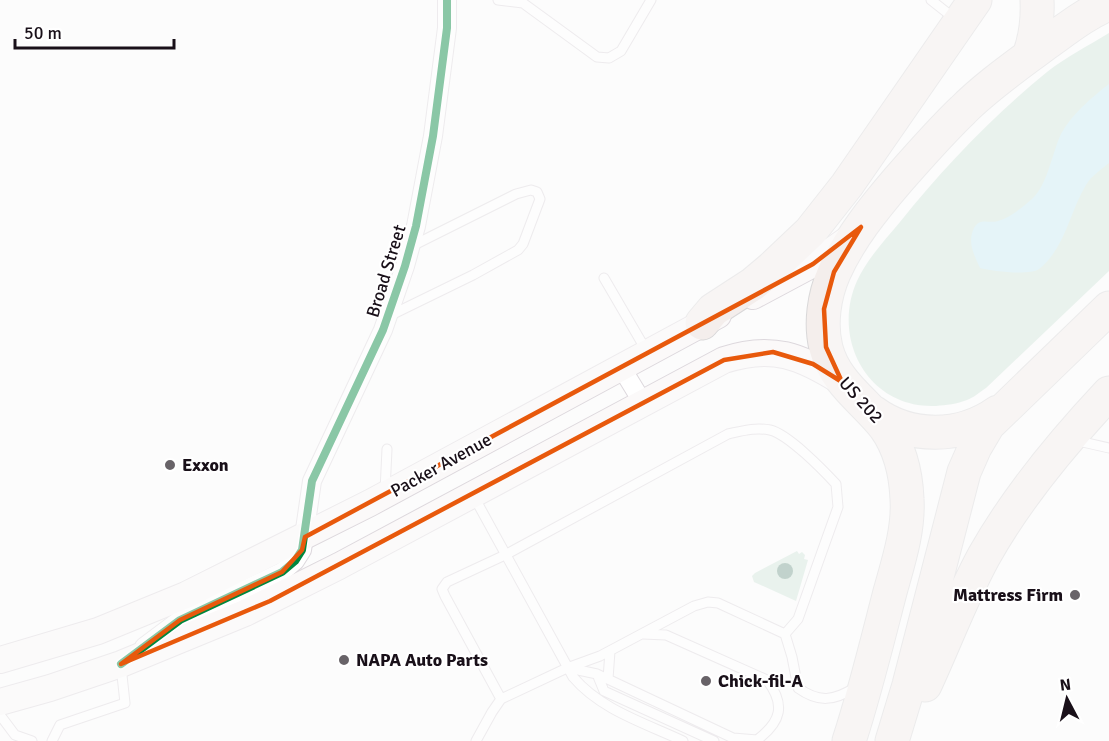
<svg xmlns="http://www.w3.org/2000/svg" width="1109" height="741" font-family="Signika,sans-serif">
  <style>
    .green { fill: #d3e6dc }
    .water { fill: #caebf3 }
    .lines { fill: none; stroke-linecap: round; stroke-linejoin: round }
    .lane-casing { stroke: #ddd8dd; stroke-width: 11 }
    .street-casing { stroke: #ddd8dd; stroke-width: 20 }
    .secondary-casing { stroke: #ddd8dd; stroke-width: 28 }
    .highway-casing { stroke: #d9d8d9; stroke-width: 35 }
    .lane { stroke: #fff; stroke-width: 9 }
    .street { stroke: #fff; stroke-width: 18 }
    .secondary { stroke: #fbf9f9; stroke-width: 26 }
    .highway { stroke: #f4eeec; stroke-width: 33 }
    .cycleway-casing { stroke: #fff; stroke-width: 11 }
    .cycleway { stroke: #00873e; stroke-width: 8 }
    .tree { fill: #7ba192 }
    .marked { fill: none; stroke: #e8590c; stroke-width: 4.5; stroke-linejoin: round }
    .poi-dot { fill: #686368; stroke: #fff; stroke-width: 2 }
    .labels { text-anchor: middle; stroke-width: 4.5; stroke-linejoin: round; paint-order: stroke }
    .street-label { font-size: 18px; fill: #191019; stroke: #fff }
    .poi-label { font-size: 18px; font-weight: bold; fill: #191019; stroke: #fff; text-anchor: start }
  </style>
  <rect width="100%" height="100%" fill="#fcfcfc"/>
  <path class="green" d="M1109,33V271L986,388C980,392 973,398 967,400C957,404 946,405 936,406C868,409 831,339 857,281C867,259 885,240 900,222C943,168 993,116 1047,72C1066,57 1088,46 1109,33Z
    M797,551L799,554L802,552L805,555L804,559L808,560L796,601L754,582L752,576L755,573Z"/>
  <path class="water" d="M1109,84V163C1102,169 1091,176 1086,185C1070,211 1065,249 1039,269C1029,276 992,271 980,268C974,255 967,242 974,228C980,217 989,224 998,221C1011,217 1023,207 1033,198C1048,183 1052,153 1061,134C1071,115 1092,97 1109,84Z"/>
  <g class="lines">
    <g class="lane-casing">
      <path id="lane" d="M498,0L523,3L597,57L609,58L621,51L651,0
        M931,0L955,19
        M604,278L646,350
        M389,316L473,275L518,250L523,244L540,199L537,192L531,190L516,194L410,247
        M1074,440L1109,448
        M385,491L387,449
        M473,495L573,677C601,710 645,723 683,741
        M569,668L597,674L733,738L757,740C781,722 786,705 767,680L666,635L643,634
        M597,674L604,691L714,741
        M608,679L610,651
        M501,699L567,668L600,656L694,606L708,602L718,603L785,634L792,657L798,688C819,703 834,701 856,687
        M0,715L15,735L32,741
        M52,741L60,725L125,703L121,666
        M476,741L492,712L501,699L445,596L442,589L447,582L505,555L728,434C742,431 755,427 770,430C788,434 823,470 836,484L838,507L824,546L798,619L785,634"/>
    </g>
    <g class="street-casing">
      <path id="street" d="M621,367L643,403
        M144,647L180,620L282,572L295,561L302,550L312,481L383,330L405,266L416,226L433,136L447,28V0"/>
    </g>
    <g class="secondary-casing">
      <path id="secondary" d="M753,296L813,264L850,238
        M0,660L98,631L186,595L370,503L718,315
        M0,702L50,688L121,664L245,613L339,566L724,360C772,344 801,356 842,382"/>
    </g>
    <g class="highway-casing">
      <path id="highway" d="M1029,56C1036,37 1038,21 1037,0
        M702,323L713,310L753,284L772,268L810,232L847,185L975,0
        M873,412C910,439 960,439 998,412
        M925,685C945,642 961,598 984,556C1017,497 1063,442 1109,393
        M849,741C865,692 877,642 890,592C898,563 909,530 907,499C906,474 900,448 885,427C864,400 835,383 826,348C820,324 824,296 834,273C849,239 874,208 898,180C919,156 940,132 963,110C987,86 1016,66 1044,45C1064,31 1086,13 1109,4
        M892,741L909,685L964,472L975,447L988,425L1109,308"/>
    </g>
    <use href="#lane" class="lane"/>
    <use href="#street" class="street"/>
    <use href="#secondary" class="secondary"/>
    <use href="#highway" class="highway"/>
    <g class="cycleway-casing">
      <path id="cycleway" d="M121,664L180,620L282,572L295,561L302,550L312,481L383,330L405,266L416,226L433,136L447,28V0"/>
    </g>
    <use href="#cycleway" class="cycleway"/>
  </g>
  <circle class="tree" cx="785" cy="571" r="8"/>
  <path d="M0 0H1109V741H0ZM861,227L834,272L824,309L826,347L842,382L813,364L773,352L724,360L270,601L121,664L180,620L282,572L302,550L305,537L813,264Z" fill="#fcfcfc" fill-opacity=".55" fill-rule="evenodd"/>
  <path class="marked" d="M861,227L834,272L824,309L826,347L842,382L813,364L773,352L724,360L270,601L121,664L180,620L282,572L302,550L305,537L813,264Z"/>
  <g class="poi-dot">
    <circle cx="170" cy="465" r="6"/>
    <circle cx="1075" cy="595" r="6"/>
    <circle cx="344" cy="660" r="6"/>
    <circle cx="706" cy="681" r="6"/>
  </g>
  <g class="labels">
    <g class="street-label">
      <text transform="translate(386 271) rotate(-73)" y="6">Broad Street</text>
      <text transform="translate(861 400) rotate(48)" y="6">US 202</text>
      <text transform="translate(441 465) rotate(-29)" y="6">Packer Avenue</text>
    </g>
    <g class="poi-label">
      <text x="182" y="471">Exxon</text>
      <text x="1063" y="601" text-anchor="end">Mattress Firm</text>
      <text x="356" y="666">NAPA Auto Parts</text>
      <text x="718" y="687">Chick-fil-A</text>
    </g>
  </g>
  <g transform="translate(1067 699) rotate(353)" stroke="#ffffff" stroke-width="4.5" paint-order="stroke">
  <path d="M0-4.5L10 22L0 15L-10 22Z" fill="#191019"/>
  <text y="-9" font-size="16" font-weight="bold" text-anchor="middle" fill="#191019">N</text>
  </g>
  <path d="M15 39v9h159v-9" fill="none" stroke="#191019" stroke-width="3"/>
  <text x="24" y="39" font-size="18" fill="#191019" stroke="#ffffff" stroke-width="4.5" paint-order="stroke">50 m</text>
</svg>
